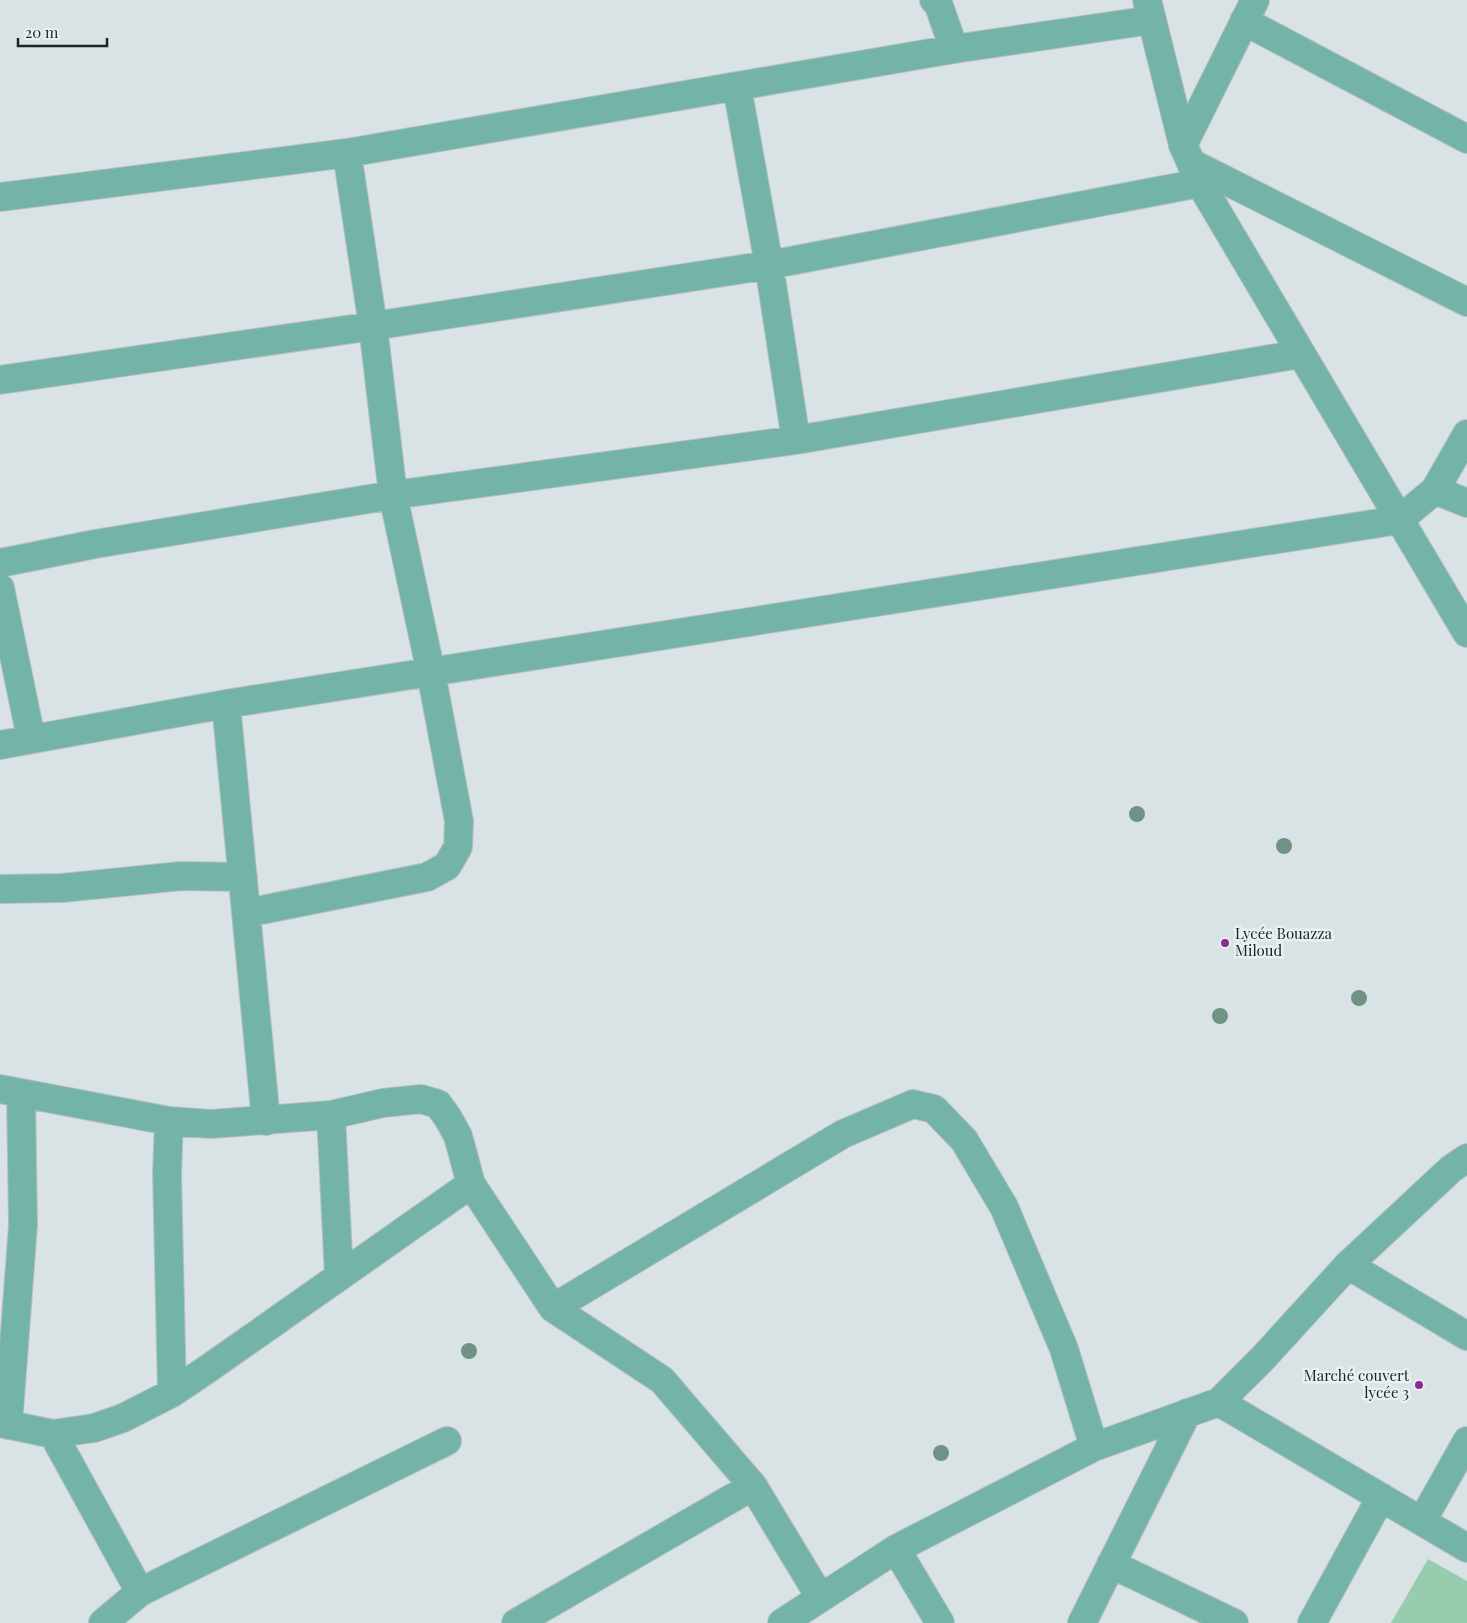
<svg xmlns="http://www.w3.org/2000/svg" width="1467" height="1623" font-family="'Playfair Display',serif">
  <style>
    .green { fill: #97cdae }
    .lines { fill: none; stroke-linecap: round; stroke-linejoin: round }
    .minor-casing { stroke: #b8c0c2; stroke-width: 30 }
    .tertiary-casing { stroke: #b8c0c2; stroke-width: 30 }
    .minor { stroke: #74b3a8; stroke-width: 28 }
    .tertiary { stroke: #74b3a8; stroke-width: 28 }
    .tree { fill: #709284 }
    .poi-dot { fill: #8c2b94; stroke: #e6f1f2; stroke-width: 2 }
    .labels { text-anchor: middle; stroke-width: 5; stroke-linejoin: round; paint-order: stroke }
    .poi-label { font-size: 15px; fill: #202324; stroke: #e6f1f2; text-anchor: start }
  </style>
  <rect width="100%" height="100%" fill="#d9e3e5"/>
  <path class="green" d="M1428,1559L1467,1581V1623H1391Z"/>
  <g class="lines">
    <g class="minor-casing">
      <path id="minor" d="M934,0L938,3L954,49
        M1244,21L1467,139
        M737,87L769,265L796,440
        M1183,145L1255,0
        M1191,163L1467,302
        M0,197L347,153L954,49L1152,20
        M0,380L373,326L769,265L1200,183
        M1435,490L1467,503
        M0,563L95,544L393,495L796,440L1300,354
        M0,588L31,738
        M226,704L266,1121
        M0,745L226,704L1399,520L1435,490L1467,434
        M0,889L62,888L181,876L243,877
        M246,913L427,877L447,866L458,847L459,821L431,673L393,495L373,326L347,153
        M0,1089L169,1121L211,1124L331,1115L383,1103L421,1099L438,1104L448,1118L458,1136L471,1184L553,1308L662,1380L753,1486L820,1597
        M331,1115L339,1277
        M169,1121L167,1173L172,1393
        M1348,1265L1467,1336
        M553,1308L843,1134L913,1104L934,1109L964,1140L1004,1207L1064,1349L1094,1447
        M1219,1402L1467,1548
        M0,1423L53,1434L94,1428L123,1418L172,1393L209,1368L471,1184
        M8,1425L23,1225L21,1093
        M53,1434L140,1592
        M1422,1521L1467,1441
        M896,1549L940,1623
        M1111,1564L1234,1623
        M103,1623L140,1592L447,1441
        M516,1623L753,1486
        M782,1623L896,1549L1094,1447L1219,1402L1263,1358L1348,1265L1451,1169L1467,1158
        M1082,1623L1187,1413
        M1312,1623L1381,1497"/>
    </g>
    <g class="tertiary-casing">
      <path id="tertiary" d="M1147,0L1183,145L1200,183L1467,633"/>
    </g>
    <use href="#minor" class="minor"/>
    <use href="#tertiary" class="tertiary"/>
  </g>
  <g class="tree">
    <circle cx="1137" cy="814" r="8"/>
    <circle cx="1284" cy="846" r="8"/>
    <circle cx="1359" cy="998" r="8"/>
    <circle cx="1220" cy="1016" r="8"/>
    <circle cx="469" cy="1351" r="8"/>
    <circle cx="941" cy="1453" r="8"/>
  </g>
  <g class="poi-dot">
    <circle cx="1225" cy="943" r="5"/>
    <circle cx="1419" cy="1385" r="5"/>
  </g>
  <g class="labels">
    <g class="poi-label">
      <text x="1235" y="939">Lycée Bouazza<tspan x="1235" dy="17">Miloud</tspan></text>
      <text x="1409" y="1381" text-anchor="end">Marché couvert<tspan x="1409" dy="17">lycée 3</tspan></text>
    </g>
  </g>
  <path d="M18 38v8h89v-8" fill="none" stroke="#202324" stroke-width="2.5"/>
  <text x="25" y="38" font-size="15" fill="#202324" stroke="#e6f1f2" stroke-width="4" paint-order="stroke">20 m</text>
</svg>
